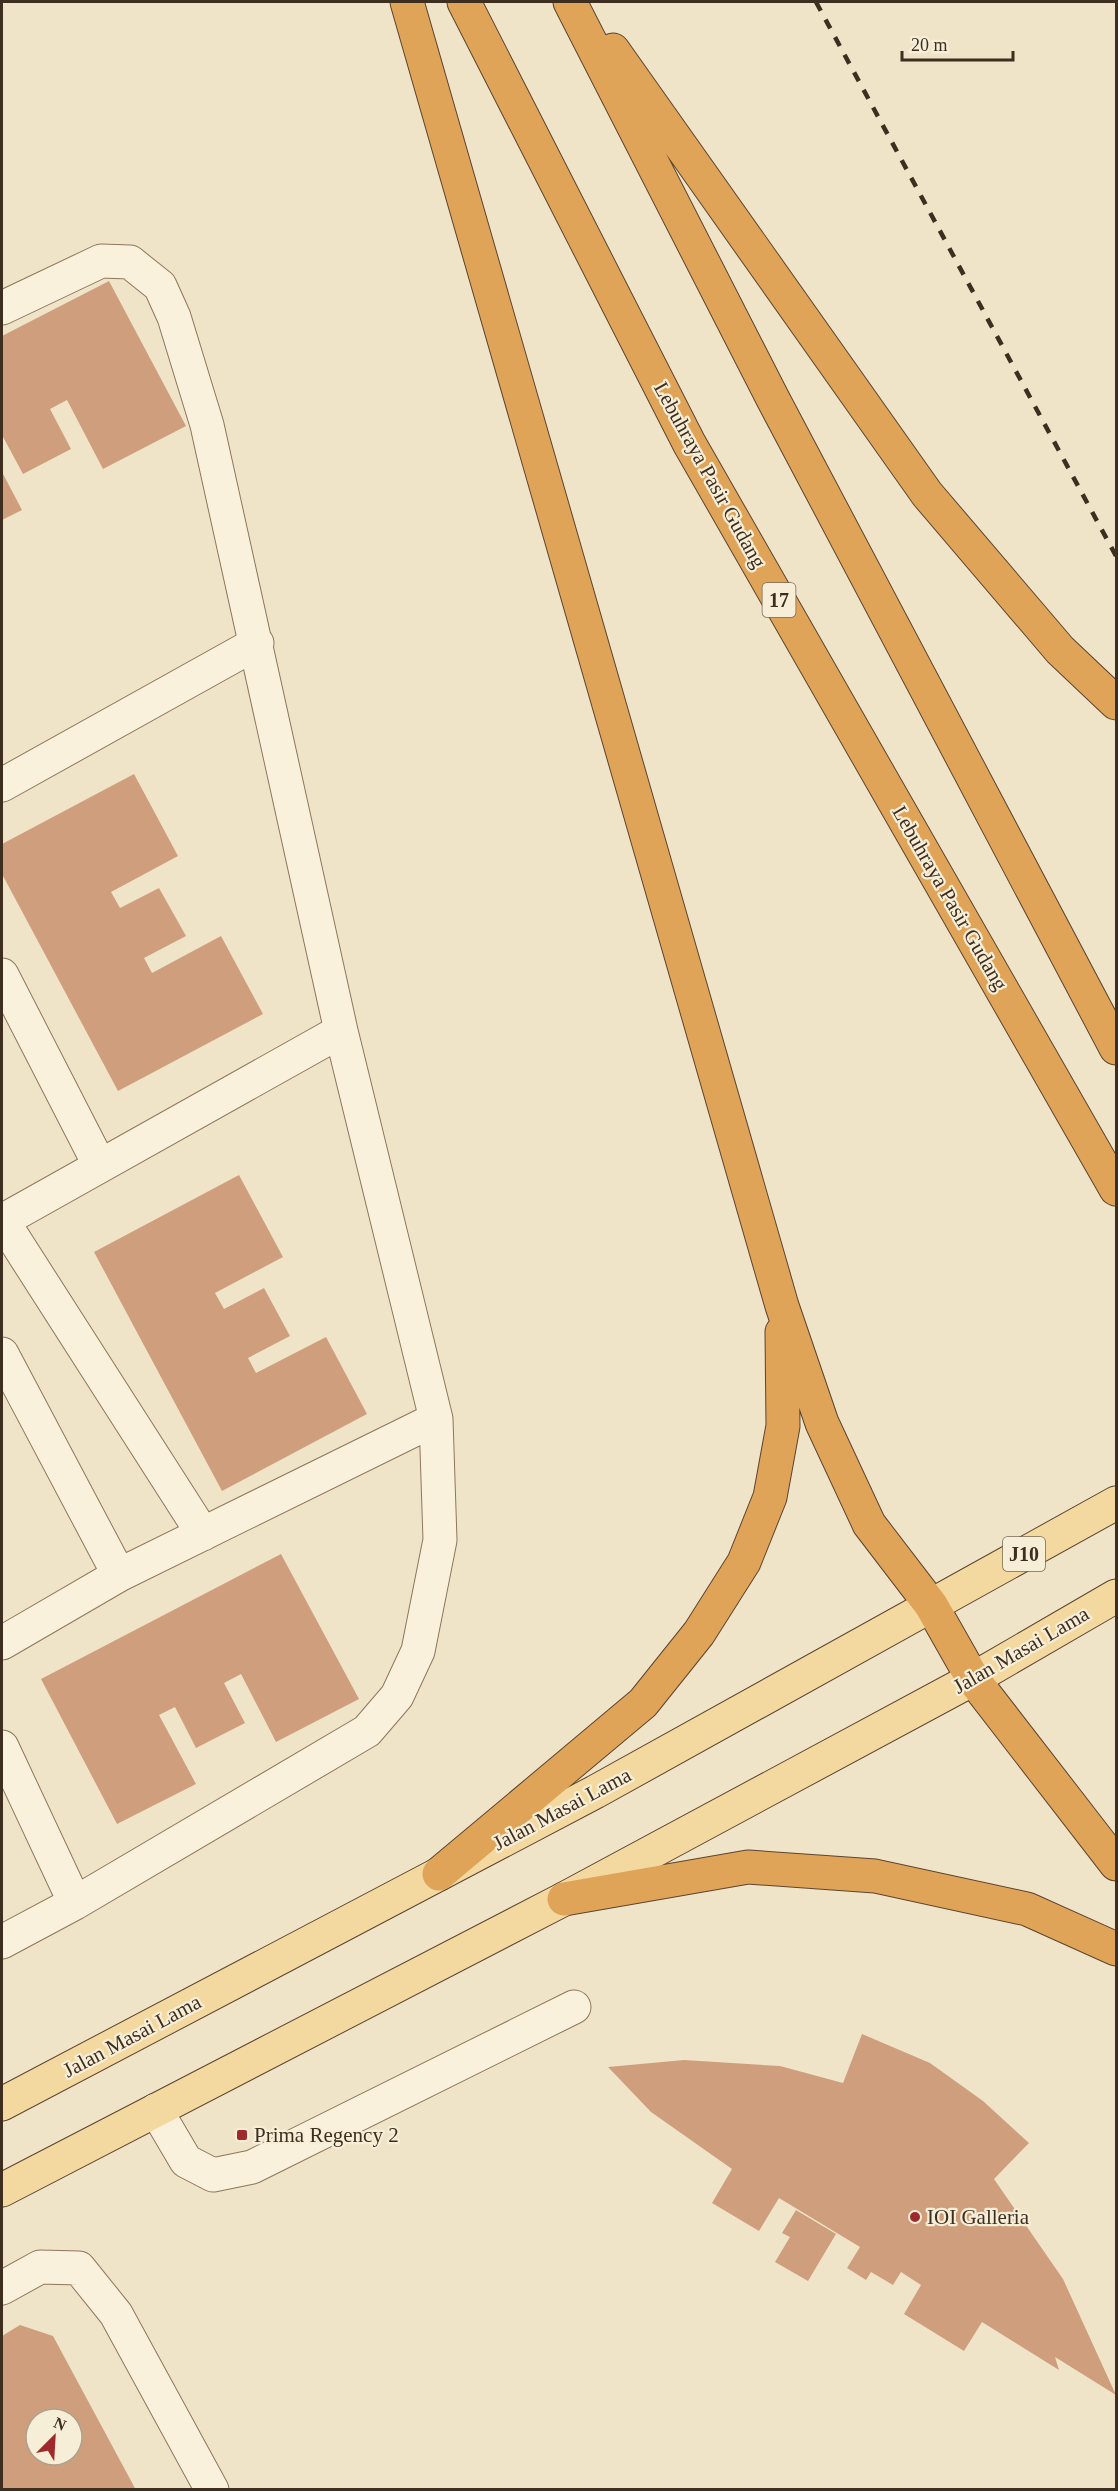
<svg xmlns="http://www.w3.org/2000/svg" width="1118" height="2491" font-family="Georgia,serif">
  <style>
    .building { fill: #cf9f7d; fill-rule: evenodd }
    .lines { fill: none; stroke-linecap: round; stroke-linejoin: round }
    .minor-casing { stroke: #8d765c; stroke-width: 35 }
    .major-casing { stroke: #5b4430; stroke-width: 35 }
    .highway-casing { stroke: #5b4430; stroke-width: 35 }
    .minor { stroke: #faf1dc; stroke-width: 33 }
    .major { stroke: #f3d9a0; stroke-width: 33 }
    .highway { stroke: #e0a458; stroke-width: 33 }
    .rail { stroke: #3d2e20; stroke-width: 4.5; stroke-dasharray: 10 10; stroke-linecap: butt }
    .poi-dot { fill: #9e2a2b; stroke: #f7eed8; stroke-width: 2 }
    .labels { text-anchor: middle; stroke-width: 4.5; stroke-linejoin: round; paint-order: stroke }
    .shield { fill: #f7eed8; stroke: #756857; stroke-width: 1.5 }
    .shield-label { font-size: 20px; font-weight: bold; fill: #3d2e20 }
    .street-label { font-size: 21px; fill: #3d2e20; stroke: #f7eed8 }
    .poi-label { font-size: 21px; fill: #3d2e20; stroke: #f7eed8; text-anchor: start }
  </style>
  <rect width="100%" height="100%" fill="#f0e4c8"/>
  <path class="building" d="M109,281L186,426L103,469L67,400L50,409L71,449L23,474L2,435V336Z
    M2,472L22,510L2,520Z
    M134,774L178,856L111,892L120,908L159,888L186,936L144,958L152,973L221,936L263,1014L118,1091L2,874V844Z
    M239,1175L283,1257L215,1293L224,1309L264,1288L290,1336L248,1358L256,1373L326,1337L367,1414L222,1491L94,1252Z
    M281,1554L359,1699L276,1742L241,1674L224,1683L245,1723L196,1748L175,1707L159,1715L196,1784L117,1824L41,1679Z
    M862,2034L930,2063L983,2101L1029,2143L994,2179L1063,2279L1116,2395L1055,2357L1059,2370L982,2322L964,2351L904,2314L921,2285L901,2272L893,2285L871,2272L866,2280L847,2268L860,2247L779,2198L759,2231L712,2203L732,2169L651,2112L608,2067L684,2060L780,2066L843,2083Z
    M796,2210L836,2234L808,2281L775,2262L790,2237L782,2233Z
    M20,2325L53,2336L136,2490H2V2336ZM36,2419H72V2455H36Z"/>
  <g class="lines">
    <g class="minor-casing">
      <path id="minor" d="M2,308L101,261L130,262L160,286L174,317L207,425L341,1031L436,1419L440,1540L418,1651L397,1696L367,1731L75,1903L2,1942
        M2,785L257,643
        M2,975L100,1166
        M2,1220L203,1534
        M2,1221L341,1031
        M2,1354L119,1575
        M2,1643L119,1575L436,1419
        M2,1747L75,1903
        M156,2110L186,2161L213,2175L252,2167L574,2007
        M2,2288L40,2267L79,2268L116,2314L212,2490"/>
    </g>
    <g class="major-casing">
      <path id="major" d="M2,2104L595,1792L1116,1503
        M2,2190L564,1899L973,1679L1116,1596"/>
    </g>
    <g class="highway-casing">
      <path id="highway" d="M407,2L782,1306L822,1423L869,1524L931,1605L973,1679L1116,1864
        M464,2L689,443L1116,1189
        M570,2L773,399L1116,1048
        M613,50L927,494L1060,650L1116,703
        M439,1874L643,1703L699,1633L744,1562L770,1497L783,1426L782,1332
        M564,1899L748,1867L875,1876L1027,1909L1116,1949"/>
    </g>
    <use href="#minor" class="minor"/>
    <use href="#major" class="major"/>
    <use href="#highway" class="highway"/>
    <path class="rail" d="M816,2L1116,556"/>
  </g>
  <g class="poi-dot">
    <rect x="236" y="2129" width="12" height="12" rx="3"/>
    <circle cx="915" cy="2217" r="6"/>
  </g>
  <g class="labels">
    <g class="shield">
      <rect x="762.5" y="583" width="33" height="34" rx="4.5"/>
      <rect x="1003" y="1537" width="42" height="34" rx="4.5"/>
    </g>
    <g class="shield-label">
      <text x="779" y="607">17</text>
      <text x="1024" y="1561">J10</text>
    </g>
    <g class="street-label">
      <text transform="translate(710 475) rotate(61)" y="7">Lebuhraya Pasir Gudang</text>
      <text transform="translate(950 898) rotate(60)" y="7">Lebuhraya Pasir Gudang</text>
      <text transform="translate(1021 1650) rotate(-30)" y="7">Jalan Masai Lama</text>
      <text transform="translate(562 1809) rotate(-28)" y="7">Jalan Masai Lama</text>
      <text transform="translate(132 2036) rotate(-28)" y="7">Jalan Masai Lama</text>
    </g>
    <g class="poi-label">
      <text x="254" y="2142">Prima Regency 2</text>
      <text x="927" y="2224">IOI Galleria</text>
    </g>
  </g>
  <rect width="1118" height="2491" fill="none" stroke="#3d2e20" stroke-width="6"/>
  <g transform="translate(54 2437) rotate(24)"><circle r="28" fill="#f7eed8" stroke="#ada18e" stroke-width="1.5"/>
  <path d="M0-4.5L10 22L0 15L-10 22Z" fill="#9e2a2b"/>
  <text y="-9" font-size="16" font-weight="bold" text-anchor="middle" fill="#3d2e20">N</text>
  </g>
  <path d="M902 51v9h111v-9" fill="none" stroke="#3d2e20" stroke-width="3"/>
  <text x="911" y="51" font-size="18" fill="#3d2e20" stroke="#f7eed8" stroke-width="4.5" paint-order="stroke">20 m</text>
</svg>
